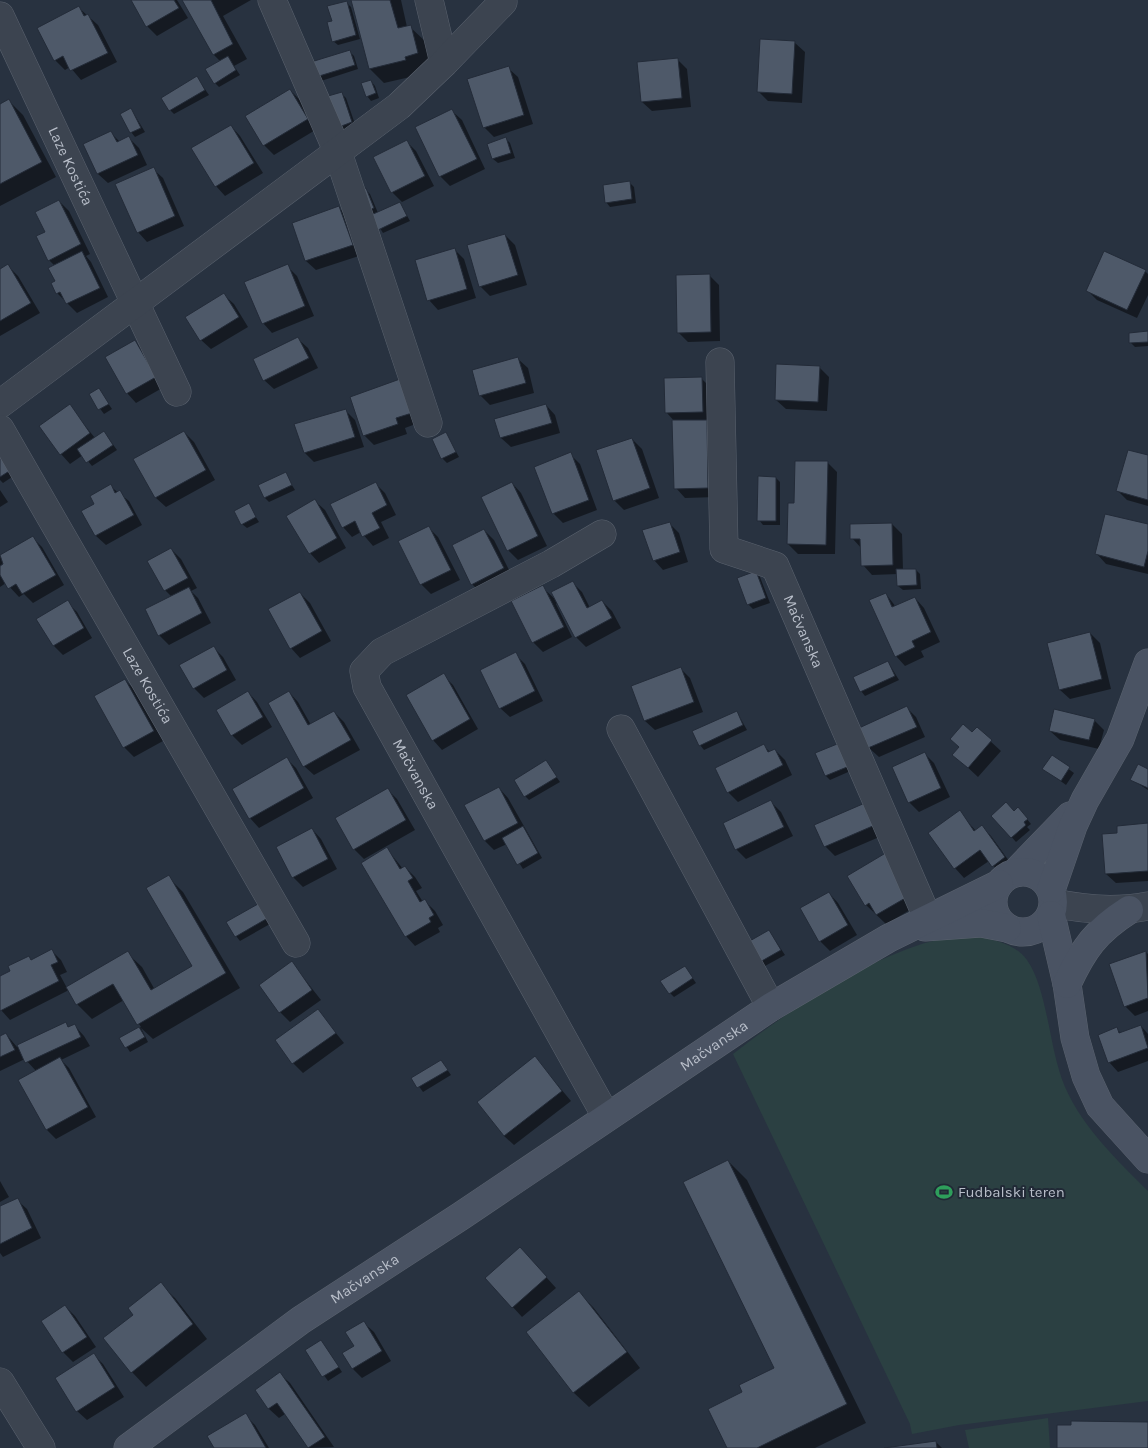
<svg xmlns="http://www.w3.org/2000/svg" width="1148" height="1448" font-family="Karla,sans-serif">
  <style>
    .green { fill: #2b4042 }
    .shadow { fill: #0007 }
    .building { fill: #4e5969; stroke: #232b38 }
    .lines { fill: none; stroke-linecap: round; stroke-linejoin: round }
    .street-casing { stroke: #5a626e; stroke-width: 29 }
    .secondary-casing { stroke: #5a626e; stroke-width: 29 }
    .street { stroke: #3c4450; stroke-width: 28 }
    .secondary { stroke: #4a5363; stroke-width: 28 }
    .labels { text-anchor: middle; stroke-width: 4; stroke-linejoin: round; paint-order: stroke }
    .street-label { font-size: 15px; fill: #b9bfca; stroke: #212936 }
    .poi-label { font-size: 15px; fill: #b9bfca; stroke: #212936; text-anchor: start }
  </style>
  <rect width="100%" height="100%" fill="#283240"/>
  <path class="green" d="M957,935C978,936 1013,940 1027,960C1048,990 1049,1050 1065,1087C1083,1128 1117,1160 1148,1191V1401L959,1425L912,1434L910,1424L733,1054C787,1012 851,968 916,946C929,941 944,939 957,935Z
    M1048,1418L1050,1448H969L965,1430Z"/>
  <path class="shadow" d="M133,0H177L188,18L157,36L147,26Z
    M184,0H251L223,16L247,59L234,66L240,75L219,87L215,83L221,62L214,55Z
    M353,0H401L407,27H410L425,41L432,67L419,75L384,83L370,69Z
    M346,2L351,7L360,39L338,45L333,41V22Z
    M79,8L98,25L117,62L81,80L70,67L65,70L55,60Z
    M761,41L795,43L805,52L802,103L768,101L758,91Z
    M349,51L354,56L358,69L321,81L317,76Z
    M677,59L687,69L691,107L652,111L642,102Z
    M508,68L518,77L533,124L494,137L484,127Z
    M197,78L209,95L174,114L170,110Z
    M371,81L375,86L379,98L371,101L367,96Z
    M290,90L300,100L317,129L274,155L264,145Z
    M341,93L346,98L356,127L344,131L340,126Z
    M9,101L23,115L56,177L0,206V105Z
    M131,109L145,132L135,137L131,132Z
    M452,111L462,120L485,169L450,186L440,176Z
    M231,126L240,136L263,173L225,196L216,186Z
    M111,133L120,142L129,138L139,148L147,165L108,183L98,174L85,145Z
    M506,139L510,143L515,158L498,163L493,159L488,144Z
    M406,141L416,151L434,186L400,203L410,221L383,233L372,215L365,189L370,194L378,213L402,202L392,192Z
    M153,169L163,178L184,226L147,242L138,232Z
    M629,182L634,187L636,203L610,207L606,202Z
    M59,201L69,211L90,254L86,256L91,262L108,297L77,313L57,293L55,266L49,260L47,232Z
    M338,207L348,217L362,255L316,270L306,261L293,223Z
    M505,235L515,245L527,285L490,296L480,286Z
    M454,249L464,259L476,298L438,310L429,300Z
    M8,266L18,276L40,313L0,336V271Z
    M287,266L297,276L314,316L272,333L263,323Z
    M1145,271L1148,274V295L1137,318L1097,300L1087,290Z
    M710,276L719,285L720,341L688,342L678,332Z
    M224,295L234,304L248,327L211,349L201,340Z
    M1148,332V346L1135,347L1131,343Z
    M298,339L308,348L318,368L274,389L264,380Z
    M135,342L144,351L164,387L136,403L127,393Z
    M518,359L528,368L534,393L490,405L480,395Z
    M819,367L829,377L827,411L786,409L776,400Z
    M701,378L711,388L712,421H707L716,431L717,497L685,498L676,488L675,422L667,413Z
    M99,390L112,409L104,414L90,395Z
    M409,390L421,422L405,428L407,434L374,445L364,435Z
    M546,405L555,415L560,433L511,447L501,438Z
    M69,406L95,438L104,432L117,450L92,466L83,455L70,464L61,454Z
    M345,410L355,420L364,447L314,462L305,453Z
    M184,432L194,442L215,480L166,507L156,498L135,459Z
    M446,434L459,457L447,463L442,458Z
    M632,439L642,449L659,498L624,510L614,500Z
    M0,444L18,473L3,483L0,480Z
    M570,454L580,464L597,510L563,523L553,513Z
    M1148,457V506L1127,500L1117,490Z
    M827,462L837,472L835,554H798L788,544L795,505Z
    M285,474L295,490L269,502L265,498Z
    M776,478L780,482V525H763L759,520Z
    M375,483L385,493L396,515L381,522L389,538L373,546L361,532L352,537L343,527Z
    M512,483L521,493L547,546L518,560L508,550Z
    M110,486L129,501L142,525L106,545L96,536L83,512L96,504Z
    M0,490L8,502L0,507Z
    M315,501L325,510L346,548L319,563L310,553Z
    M248,505L259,522L247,528L242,524Z
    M669,523L679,533L688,562L663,570L654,560Z
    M892,524L902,534L903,570H916L920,574L921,589L903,590L898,586V574L872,575L863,565L862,549L852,538Z
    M1148,525V574L1106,564L1097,554Z
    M429,528L438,537L460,580L431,594L421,584Z
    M484,530L494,540L513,578L482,594L472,584Z
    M32,537L42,547L64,585L33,603L24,594L19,597L6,583L0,587V557Z
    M171,549L181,559L197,588L191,591L198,598L211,623L169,645L159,635L172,597L165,590Z
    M756,572L760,577L770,603L753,609L748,604L738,579Z
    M573,583L582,592L590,608L602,601L612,611L621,628L586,647L576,637L558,603L556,604L572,637L543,652L533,642L542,587L556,600Z
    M300,593L310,603L331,641L300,658L291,648Z
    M886,594L896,607L915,598L924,608L940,642L921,651L924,657L905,666L896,656Z
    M67,602L77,612L92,638L63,655L54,646L38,619Z
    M1090,633L1100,643L1111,689L1070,699L1060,690Z
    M213,647L223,657L236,680L204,698L194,688Z
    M515,654L525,664L543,701L510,717L500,708Z
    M888,662L899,680L865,696L861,691Z
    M681,669L690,678L703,712L655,730L645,721L632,687Z
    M443,675L453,685L478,729L442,750L433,740Z
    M125,680L135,690L163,741L134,757L124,747Z
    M248,692L257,702L272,727L242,745L232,735Z
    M289,692L298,702L311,725L334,712L344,722L360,750L314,775L304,766Z
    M907,708L916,717L925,737L879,757L869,748L861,729Z
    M737,712L747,730L704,750L700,745Z
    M1094,720L1104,730L1099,749L1060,740L1050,731Z
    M977,729L1001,751L978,777L964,764Z
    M764,746L771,753L775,750L785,760L792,775L738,802L728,792Z
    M924,753L934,763L950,797L919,812L909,802Z
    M817,754L855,769L830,780L826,776Z
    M1052,757L1074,773L1066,785L1044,769Z
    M287,759L296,768L313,798L259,828L250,818Z
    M546,762L560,782L529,800L525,796Z
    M1148,770V790L1131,779Z
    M499,788L508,798L542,858L523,869L507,844L494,850L485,841L466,806Z
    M388,790L397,799L415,830L364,859L354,849Z
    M771,802L781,812L793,836L746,859L736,849Z
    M865,804L884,835L835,856L825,846Z
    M959,812L976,831L982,827L991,836L1014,868L1003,876L989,861L964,878L955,868Z
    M1022,813L1031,824L1027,827L1030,830L1016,842L993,816Z
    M1148,825V881L1116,883L1106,874Z
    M312,829L321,839L337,869L303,887L293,877L278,847Z
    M387,849L403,869L405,867L415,877L422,888L416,891L423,902L425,901L435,911L443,925L438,928L440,932L415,946L406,936Z
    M849,876L922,903L886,924L866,905Z
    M168,877L183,892L240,988L153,1039L141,1028L148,1042L130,1052L121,1038L141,1027L124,1000L92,1019L77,1004L69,990L10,1020L1,1010L0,977L52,951L61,960L67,972L60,975L67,988L127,953L142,967L155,990L194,967Z
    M829,893L838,903L857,935L830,951L820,941Z
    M264,902L277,920L240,941L236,936Z
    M769,931L785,955L765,966L761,962Z
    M1146,952L1148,954V1011L1135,1016L1125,1006Z
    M292,963L321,1000L290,1022L280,1012Z
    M685,967L696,983L674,997L670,993Z
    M318,1011L344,1043L303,1073L293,1063Z
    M65,1024L70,1028L75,1026L84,1036L90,1046L61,1060L69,1068L96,1117L56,1139L47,1130L20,1080L36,1071L25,1059L0,1071V1037L6,1034L17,1047Z
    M1141,1026L1148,1034V1061L1118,1072L1109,1062L1116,1029L1121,1033Z
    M535,1058L571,1101L514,1145L504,1136Z
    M441,1061L451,1075L423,1092L413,1078Z
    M728,1161L747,1180L866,1423L815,1448H729L744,1393L776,1368Z
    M0,1181L9,1197L0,1202Z
    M17,1200L27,1209L41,1238L3,1257L0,1253V1208Z
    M529,1258L556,1288L522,1317L486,1278Z
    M160,1284L175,1298L207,1339L146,1387L132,1372L134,1315Z
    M579,1293L593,1307L640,1368L589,1407L574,1393L528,1332Z
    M65,1306L75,1316L96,1347L73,1362L63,1352Z
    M364,1323L374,1332L391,1361L362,1378L353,1369L344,1354L356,1347Z
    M325,1346L342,1372L328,1381L307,1351Z
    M94,1355L103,1364L124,1397L87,1420L77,1411Z
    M280,1374L290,1383L334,1447L309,1448L285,1414L279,1418L269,1409L256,1390Z
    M245,1415L255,1425L269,1448H215Z
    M936,1442L942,1448H893Z"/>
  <path class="building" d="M131,0H174L179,8L146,27Z
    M182,0H211L233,44L213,55Z
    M351,0H390L398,28L411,25L418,53L405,57L406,60L369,69Z
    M347,1L356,35L332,42L327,22L332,21L327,6Z
    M79,6L84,16L88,14L108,53L70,71L63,56L54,61L37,28Z
    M760,39L795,41L792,94L757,92Z
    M350,50L355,65L316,77L311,62Z
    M228,56L236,70L214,84L205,69Z
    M678,58L682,98L641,102L637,62Z
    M509,66L524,115L483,128L467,79Z
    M197,76L205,90L169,111L161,98Z
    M371,80L376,93L366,97L361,83Z
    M290,89L308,119L263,146L245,116Z
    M342,92L352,122L339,127L328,96Z
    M9,99L42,162L0,184V104Z
    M131,108L141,128L130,133L120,114Z
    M452,109L477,159L439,177L415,127Z
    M231,125L254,163L215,187L191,148Z
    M111,131L117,142L129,136L138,155L97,174L83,144Z
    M506,137L511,153L492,159L487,144Z
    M407,140L425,176L391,193L373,157Z
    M154,167L175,216L137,233L115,184Z
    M630,181L632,199L605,203L603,185Z
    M366,188L374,208L364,212L356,192Z
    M59,200L81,244L48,261L36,236L45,232L35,212Z
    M400,202L407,216L378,230L371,215Z
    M339,206L353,245L305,261L292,223Z
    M505,234L518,275L479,287L467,245Z
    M455,248L467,289L427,301L415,260Z
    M82,251L100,288L66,304L60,292L56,294L51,283L55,281L48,268Z
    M1104,251L1146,270L1127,310L1086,291Z
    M8,264L31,303L0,321V269Z
    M288,264L305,306L262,324L244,282Z
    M710,274L711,332L677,333L676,275Z
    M224,293L239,317L200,341L185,317Z
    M1148,331V342L1129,343V333Z
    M298,337L309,358L263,381L253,359Z
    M135,340L156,377L126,394L105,357Z
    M518,357L526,383L479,396L472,370Z
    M776,364L820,366L818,402L775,400Z
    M702,377L703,412L665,413L664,378Z
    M400,379L412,413L396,418L398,424L363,436L350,397Z
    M99,388L109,404L98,410L89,394Z
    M70,404L90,433L60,455L39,426Z
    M546,404L552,423L500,438L494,419Z
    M346,409L355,437L304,453L294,424Z
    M672,420H707L708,488L674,489Z
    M104,431L113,445L86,463L77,449Z
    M184,431L206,470L155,498L133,459Z
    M446,432L456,452L441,459L432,439Z
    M632,438L650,488L613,501L596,450Z
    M0,445L14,468L0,477Z
    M1128,450L1148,455V500L1116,491Z
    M571,452L589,500L552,514L534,467Z
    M795,461H828L826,545L787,544L788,503H794Z
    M286,472L292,485L264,498L258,485Z
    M758,476L776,477V521H757Z
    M376,482L387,505L372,513L380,528L362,537L355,521L342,528L330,504Z
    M512,482L538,536L507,551L481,497Z
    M111,484L115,493L120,490L134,515L95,536L81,511L94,504L90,496Z
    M315,499L337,538L309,554L286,516Z
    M249,503L256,517L241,525L234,511Z
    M1105,514L1148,524V551L1144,567L1095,554Z
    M670,522L680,552L653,561L642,530Z
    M892,523L893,565L861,566L860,539H850V524Z
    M429,526L451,570L420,585L398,541Z
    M484,529L504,568L471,585L452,545Z
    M33,536L56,575L22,594L16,584L8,589L0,575V566L3,564L0,555Z
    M171,548L188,578L164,591L147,561Z
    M896,569H916L917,585L897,586Z
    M756,571L766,598L747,605L737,578Z
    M573,581L587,608L602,600L612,618L575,638L551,592Z
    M543,585L564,627L532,643L511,601Z
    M189,587L202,613L158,636L145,609Z
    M300,592L322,631L290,649L268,609Z
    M886,593L892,607L915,597L931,632L912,641L915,647L895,657L869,600Z
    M68,600L84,628L53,646L36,619Z
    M1090,632L1102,679L1059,690L1047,643Z
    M214,646L227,670L193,689L179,665Z
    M516,652L535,691L499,709L480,670Z
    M888,661L895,676L860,692L853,677Z
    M681,667L694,702L644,721L631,686Z
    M444,673L470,719L432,741L406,695Z
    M125,679L154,731L123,748L94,696Z
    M248,691L263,717L231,736L216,710Z
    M289,691L308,725L334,711L351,740L303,767L268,703Z
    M907,706L917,727L868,748L859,728Z
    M1054,709L1095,719L1089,740L1049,731Z
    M737,711L743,725L699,746L692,731Z
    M963,724L972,732L977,727L992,740L968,768L952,755L959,747L950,739Z
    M842,742L852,765L825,776L815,753Z
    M764,744L768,752L775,749L783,765L727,793L715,768Z
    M925,752L941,788L908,803L892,767Z
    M1052,755L1070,767L1061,781L1042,769Z
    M287,757L304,788L249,819L232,789Z
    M546,760L557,777L524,797L514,780Z
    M1138,764L1148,769V788L1130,780Z
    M499,787L518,823L484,841L464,805Z
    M388,788L406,820L353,850L335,818Z
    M771,800L784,827L735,850L723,823Z
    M1006,802L1014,811L1018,807L1028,819L1024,822L1026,825L1011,838L991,816Z
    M865,803L875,825L824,847L814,825Z
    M960,810L974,831L982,825L1005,857L992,867L980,850L954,869L928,833Z
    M1148,823V871L1105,874L1102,834L1117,833V826Z
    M523,826L538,853L517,865L502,838Z
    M312,828L328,859L292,878L276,847Z
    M387,847L400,869L405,866L413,878L408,881L420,902L425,899L434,915L429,918L431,922L405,937L361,863Z
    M889,851L914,893L876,915L869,903L865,906L847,876Z
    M169,875L226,973L137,1025L113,984L76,1005L66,987L128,951L151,990L192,966L146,888Z
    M829,892L848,925L819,942L800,908Z
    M265,900L273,915L235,937L226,922Z
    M769,930L781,950L760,962L748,942Z
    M52,949L58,962L51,965L59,981L0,1011V976L10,971L8,966L29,956L31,960Z
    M1146,951L1148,998L1124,1007L1109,964Z
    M292,961L312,990L279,1013L259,985Z
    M685,966L693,978L669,994L660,981Z
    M318,1009L336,1033L292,1064L275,1040Z
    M66,1022L68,1027L75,1024L81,1037L25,1063L17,1045Z
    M1141,1025L1148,1048L1108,1063L1098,1035L1117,1027L1119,1033Z
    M139,1027L145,1037L125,1048L119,1038Z
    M6,1033L15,1050L0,1057V1036Z
    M535,1056L562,1091L504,1136L477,1102Z
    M60,1057L88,1107L46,1130L18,1080Z
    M441,1060L448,1070L417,1088L411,1078Z
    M728,1160L847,1404L757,1448H727L708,1409L742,1392L739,1385L774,1368L683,1182Z
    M18,1198L32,1228L0,1244V1206Z
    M520,1247L547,1277L512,1308L485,1278Z
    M161,1282L193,1324L131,1373L103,1338L133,1315L128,1308Z
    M579,1291L627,1352L573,1393L526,1332Z
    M65,1305L87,1337L62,1353L41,1321Z
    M364,1321L382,1351L352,1369L342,1353L354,1346L345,1332Z
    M321,1340L339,1367L322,1377L305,1350Z
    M94,1353L115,1387L76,1412L55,1378Z
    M280,1372L325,1437L308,1448L277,1403L268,1409L255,1390Z
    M246,1413L266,1448H214L207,1436Z
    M1071,1421L1148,1422V1448H1057V1425H1071Z
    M936,1441L937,1448H884Z"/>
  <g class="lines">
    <g class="street-casing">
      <g id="street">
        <path d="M272,0L337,150L428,423"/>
        <path d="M429,0L444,63"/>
        <path id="s1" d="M0,16L177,392"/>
        <path id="s2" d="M720,362L724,549L775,566L928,919"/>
        <path d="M0,404L399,106L444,63L503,2"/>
        <path id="s3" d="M0,429L296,943"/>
        <path id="s4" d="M602,534L551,564L382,652L364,671L367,687L606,1116"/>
        <path d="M621,729L771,1007"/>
        <path d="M1054,903C1086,910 1116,912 1148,906"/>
        <path d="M0,1382L41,1448"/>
      </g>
    </g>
    <g class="secondary-casing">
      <g id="secondary">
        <path d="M1016,872L1070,816"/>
        <circle cx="1023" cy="902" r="30"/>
        <path d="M1051,890L1073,826L1085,800L1120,739L1148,663"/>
        <path d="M1051,915L1067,984L1075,1038L1086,1076L1100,1106L1148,1159"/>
        <path d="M925,927L981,923L1007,928"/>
        <path d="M1067,984C1083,949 1096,931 1129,910"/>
        <path id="s5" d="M128,1448L301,1320L461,1216L771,1007L889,938L999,884"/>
      </g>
    </g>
    <use href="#street" class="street"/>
    <use href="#secondary" class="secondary"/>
  </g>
  <defs>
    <g id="stadium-bare" transform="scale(1.35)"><path d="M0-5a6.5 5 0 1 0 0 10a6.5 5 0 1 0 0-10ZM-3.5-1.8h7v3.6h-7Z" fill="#2e9e5b" stroke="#212936" stroke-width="2.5" paint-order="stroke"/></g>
  </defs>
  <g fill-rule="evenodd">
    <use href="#stadium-bare" x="944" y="1192"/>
  </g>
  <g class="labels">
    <g class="street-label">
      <text dy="5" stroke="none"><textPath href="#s1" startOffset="166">Laze Kostića</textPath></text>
      <text dy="5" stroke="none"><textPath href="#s2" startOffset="312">Mačvanska</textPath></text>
      <text dy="5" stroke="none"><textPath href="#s3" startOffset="296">Laze Kostića</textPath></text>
      <text dy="5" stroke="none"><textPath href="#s4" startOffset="392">Mačvanska</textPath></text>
      <text dy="5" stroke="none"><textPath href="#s5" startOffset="711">Mačvanska</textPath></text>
      <text dy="5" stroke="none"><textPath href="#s5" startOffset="291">Mačvanska</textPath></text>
    </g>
    <g class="poi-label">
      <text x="958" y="1197">Fudbalski teren</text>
    </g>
  </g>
</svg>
